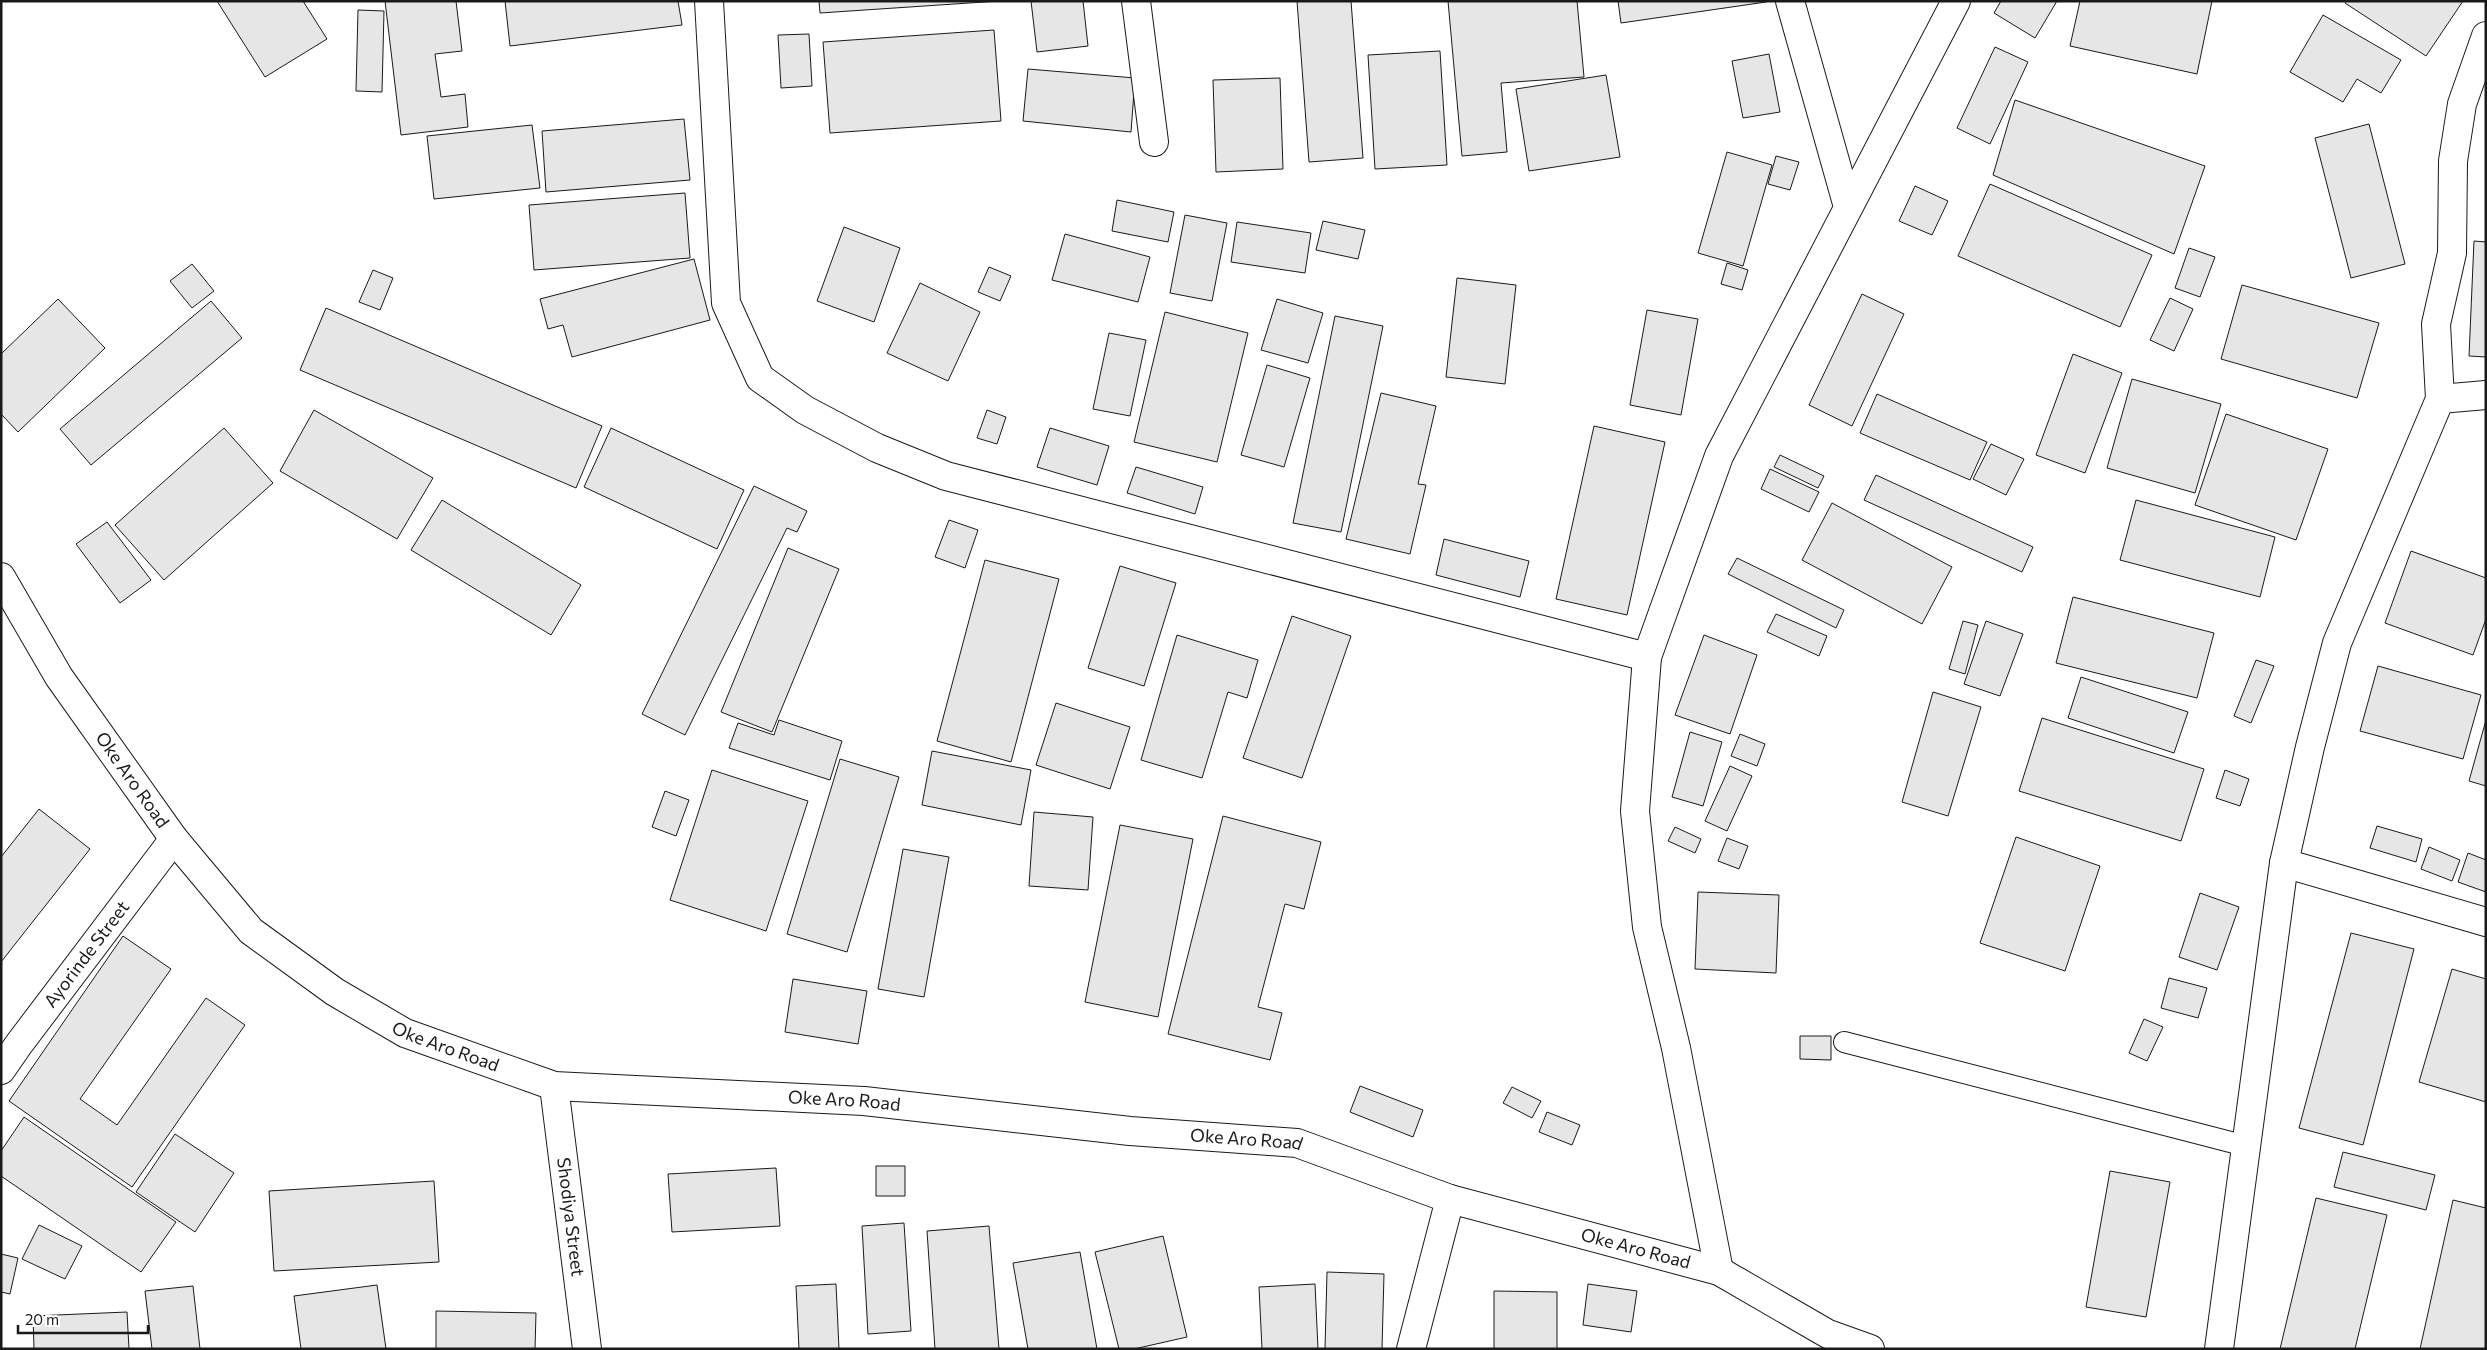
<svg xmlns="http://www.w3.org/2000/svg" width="2487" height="1350" font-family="Commissioner,sans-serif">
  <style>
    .building { fill: #e6e6e6; stroke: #1a1a1a }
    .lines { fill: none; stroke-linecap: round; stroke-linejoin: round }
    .lane-casing { stroke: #1a1a1a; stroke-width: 22 }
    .street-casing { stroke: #1a1a1a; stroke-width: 30 }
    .secondary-casing { stroke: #1a1a1a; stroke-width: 30 }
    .lane { stroke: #fff; stroke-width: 20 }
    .street { stroke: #fff; stroke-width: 28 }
    .secondary { stroke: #fff; stroke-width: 28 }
    .labels { text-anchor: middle; stroke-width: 4; stroke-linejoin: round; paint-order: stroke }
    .street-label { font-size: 18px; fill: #1a1a1a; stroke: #fff }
  </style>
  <rect width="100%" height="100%" fill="#fff"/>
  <path class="building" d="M217,1H303L327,39L265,77Z
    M385,1H456L462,51L435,54L441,97L465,94L468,127L401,135Z
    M505,1H678L682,25L510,46Z
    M819,1H999L820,13Z
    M1031,1H1083L1088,46L1037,52Z
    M1297,1H1351L1363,158L1309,162Z
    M1448,1H1577L1584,77L1501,83L1507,152L1462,156Z
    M1618,1H1766V2L1621,23Z
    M2001,1H2057L2035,38L1994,13Z
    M2080,1H2212L2197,74L2070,46Z
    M2346,1H2463L2426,56L2345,3Z
    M358,10L384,11L382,92L356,91Z
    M2323,15L2401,60L2381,93L2357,79L2343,102L2290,72Z
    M994,30L1001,121L830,133L823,42Z
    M809,34L812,86L781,88L778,35Z
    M1995,47L2028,62L1990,144L1957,128Z
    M1440,51L1447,165L1375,169L1368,55Z
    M1769,54L1780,112L1743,118L1732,61Z
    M1028,69L1135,78L1131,132L1023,121Z
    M1606,75L1620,157L1529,171L1516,89Z
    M1280,78L1283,169L1216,172L1213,80Z
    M2015,100L2205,166L2174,254L1993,175Z
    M684,119L690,180L546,192L542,131Z
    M2369,124L2405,264L2351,278L2315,138Z
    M532,125L540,188L434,199L427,136Z
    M1727,152L1772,165L1743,266L1698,253Z
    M1776,156L1799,162L1790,190L1768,184Z
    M1990,184L2152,255L2120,327L1958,256Z
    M1915,186L1948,201L1932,235L1899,221Z
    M685,193L690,258L534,270L529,205Z
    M1117,200L1174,212L1168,242L1112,231Z
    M1185,215L1227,223L1212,301L1170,293Z
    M1323,221L1365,230L1358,259L1316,250Z
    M1237,222L1311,233L1305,273L1231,262Z
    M844,227L900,248L874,322L817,301Z
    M1065,234L1150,257L1138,302L1052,280Z
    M2474,241L2486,242V357L2469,356Z
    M2189,248L2215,257L2200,297L2175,288Z
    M694,259L710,320L572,357L563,325L548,329L540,299Z
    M1727,263L1748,270L1742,290L1721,284Z
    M192,264L214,291L192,308L170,281Z
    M989,267L1011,276L1000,301L978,292Z
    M373,270L393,278L380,310L359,302Z
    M1457,278L1516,285L1505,384L1446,377Z
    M920,283L980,312L948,381L887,353Z
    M2242,285L2379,323L2357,398L2221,359Z
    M1862,294L1904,314L1852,426L1809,405Z
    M2170,298L2193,309L2174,351L2150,340Z
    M58,299L105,348L18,432L1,414V354Z
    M1277,299L1323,313L1308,363L1261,350Z
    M211,301L242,338L91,465L60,429Z
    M326,308L602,426L576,488L300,370Z
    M1647,310L1698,319L1681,415L1630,405Z
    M1165,312L1248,333L1217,462L1134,442Z
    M1335,316L1383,326L1341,532L1293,523Z
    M1109,333L1146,340L1130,416L1093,409Z
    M2073,354L2122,373L2085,473L2036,455Z
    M1267,365L1310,378L1284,467L1241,455Z
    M2132,379L2221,404L2195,493L2107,468Z
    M1381,393L1436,406L1418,484L1426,485L1410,554L1346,539Z
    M1877,394L1987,442L1970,480L1860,433Z
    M314,410L433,478L397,539L280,471Z
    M987,410L1006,417L997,444L977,438Z
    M2226,414L2328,449L2296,540L2195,505Z
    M1594,426L1665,442L1627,615L1556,599Z
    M224,428L273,483L164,580L115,525Z
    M611,428L744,490L717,549L584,487Z
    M1050,428L1109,446L1097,485L1037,467Z
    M1991,444L2024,459L2006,495L1973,479Z
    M1780,455L1824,476L1818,488L1774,467Z
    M1136,467L1203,487L1195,514L1127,493Z
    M1770,469L1819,492L1809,512L1761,489Z
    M1876,475L2033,547L2022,572L1864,500Z
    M754,486L807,511L797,532L787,528L685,735L642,714Z
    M442,500L581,585L551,635L411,550Z
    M2136,500L2275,537L2260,597L2120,560Z
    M1832,503L1952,567L1922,624L1802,560Z
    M949,520L978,530L965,568L935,557Z
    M107,522L151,580L120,603L76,544Z
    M1444,539L1529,561L1520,597L1436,575Z
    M788,548L839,569L772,732L721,712Z
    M2411,551L2486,578V619L2473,655L2385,623Z
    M1737,558L1844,610L1836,628L1728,574Z
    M985,560L1059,579L1011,762L937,741Z
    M1120,566L1176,583L1144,686L1088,668Z
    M2073,597L2214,633L2197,698L2056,663Z
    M1776,614L1827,636L1819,656L1767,632Z
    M1292,616L1351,636L1302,778L1243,758Z
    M1963,621L1978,625L1965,674L1949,669Z
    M1986,621L2023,634L2000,696L1964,684Z
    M1177,635L1258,660L1247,698L1228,692L1202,778L1141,760Z
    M1704,635L1757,655L1730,734L1675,715Z
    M2256,660L2274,666L2251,723L2234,716Z
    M2378,666L2481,695L2463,759L2360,731Z
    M2081,677L2188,712L2174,753L2068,718Z
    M1933,692L1981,707L1948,816L1902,802Z
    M1056,703L1130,727L1110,789L1036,765Z
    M2042,718L2204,769L2181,841L2019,791Z
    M779,720L842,741L830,780L729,748L738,723L774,735Z
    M2486,720V786L2469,781Z
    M1690,732L1722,742L1703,806L1672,797Z
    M1740,734L1765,744L1757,766L1731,756Z
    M932,751L1031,770L1021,825L922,805Z
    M840,759L899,777L847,952L787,934Z
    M1730,766L1752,776L1727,831L1705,821Z
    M712,770L808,801L766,931L670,900Z
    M2225,770L2249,779L2240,806L2216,798Z
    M665,791L689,800L676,836L652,827Z
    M39,809L90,849L1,962V857Z
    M1034,812L1093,817L1088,890L1029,886Z
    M1223,816L1321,842L1304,909L1285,904L1258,1007L1282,1013L1270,1060L1168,1034Z
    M1120,825L1193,839L1158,1017L1085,1002Z
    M2377,826L2422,839L2416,862L2370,848Z
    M1675,827L1701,839L1695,853L1668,841Z
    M2016,837L2100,866L2065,971L1980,943Z
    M1727,838L1748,846L1739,869L1718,861Z
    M2429,847L2460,860L2452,881L2421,869Z
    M903,849L949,857L924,997L878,989Z
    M2468,853L2486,860V892L2458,882Z
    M1698,892L1779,895L1776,973L1695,969Z
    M2200,893L2239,907L2217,970L2179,957Z
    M2351,933L2414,949L2363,1145L2299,1128Z
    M123,936L171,969L80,1099L117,1125L206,998L245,1025L132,1187L9,1101Z
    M2452,969L2486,979V1102L2419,1082Z
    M2169,978L2207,988L2198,1018L2161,1008Z
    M793,979L867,991L858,1044L785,1032Z
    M2144,1019L2163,1027L2147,1061L2129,1053Z
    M1800,1036H1831V1060L1800,1059Z
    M1360,1086L1423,1110L1413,1137L1350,1112Z
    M1512,1087L1541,1101L1532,1118L1503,1103Z
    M1547,1112L1580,1125L1572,1145L1539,1132Z
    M24,1117L176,1222L141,1272L1,1176V1151Z
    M175,1134L234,1173L195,1232L136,1192Z
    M2343,1152L2435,1175L2426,1210L2334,1187Z
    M876,1166H905V1196H876Z
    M776,1168L780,1226L672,1232L668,1174Z
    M2110,1171L2170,1182L2146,1317L2086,1307Z
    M434,1181L439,1262L274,1271L269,1191Z
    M2316,1198L2387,1215L2355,1349H2280Z
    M2453,1200L2486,1208V1349H2420Z
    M904,1223L911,1331L868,1334L862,1226Z
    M39,1225L82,1246L65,1279L22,1259Z
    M989,1226L999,1349H935L927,1231Z
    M1163,1236L1187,1337L1134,1349H1119L1095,1252Z
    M1080,1252L1097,1349H1028L1013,1263Z
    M1,1254L18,1258L10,1294L1,1292Z
    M1327,1272L1384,1274L1382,1349H1325Z
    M836,1284L839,1349H799L796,1286Z
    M1315,1284L1318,1349H1262L1259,1287Z
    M1588,1284L1637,1291L1631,1332L1583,1325Z
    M377,1285L386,1349H301L294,1296Z
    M193,1286L200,1349H152L145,1291Z
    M1494,1291L1557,1292V1349H1494Z
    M436,1311L536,1313L535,1349H436Z
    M127,1312L129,1349H34L33,1316Z"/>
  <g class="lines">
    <g class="lane-casing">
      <path id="lane" d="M1844,1042L2246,1146"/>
    </g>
    <g class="street-casing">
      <g id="street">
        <path d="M709,1L726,303L760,378L805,410L877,448L946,476L1647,657"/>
        <path d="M1136,1L1154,142"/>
        <path d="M1790,1L1848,207"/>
        <path d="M2440,399L2486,395"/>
        <path d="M2284,863L2486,922"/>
        <path id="s1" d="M1,1070L19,1044L174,839"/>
        <path id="s2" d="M554,1086L587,1349"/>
        <path d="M1411,1349L1450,1199"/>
        <path d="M2219,1349L2284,863L2310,747L2337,643L2440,399L2436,324L2452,253L2453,161L2462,104L2486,36"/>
      </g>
    </g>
    <g class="secondary-casing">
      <g id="secondary">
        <path id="s3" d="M1,577L59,677L174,839L251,931L335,992L405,1033L554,1086L864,1101L1130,1131L1297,1143L1450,1199L1719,1271L1828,1334L1870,1349"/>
        <path d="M1719,1271L1676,1048L1647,927L1635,811L1647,657L1719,456L1956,1"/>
      </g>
    </g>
    <use href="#lane" class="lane"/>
    <use href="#street" class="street"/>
    <use href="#secondary" class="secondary"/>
  </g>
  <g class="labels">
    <g class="street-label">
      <text dy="6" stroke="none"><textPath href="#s3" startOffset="242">Oke Aro Road</textPath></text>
      <text dy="6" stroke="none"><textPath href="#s1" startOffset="144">Ayorinde Street</textPath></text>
      <text dy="6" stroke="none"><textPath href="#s3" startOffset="662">Oke Aro Road</textPath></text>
      <text dy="6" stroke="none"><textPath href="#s3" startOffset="1068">Oke Aro Road</textPath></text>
      <text dy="6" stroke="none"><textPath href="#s3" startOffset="1472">Oke Aro Road</textPath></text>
      <text dy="6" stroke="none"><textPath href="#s2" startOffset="132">Shodiya Street</textPath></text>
      <text dy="6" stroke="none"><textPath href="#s3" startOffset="1878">Oke Aro Road</textPath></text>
    </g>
  </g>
  <rect width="2487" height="1350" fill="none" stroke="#1a1a1a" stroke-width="5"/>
  <path d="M18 1325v8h130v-8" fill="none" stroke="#1a1a1a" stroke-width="2.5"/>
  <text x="25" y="1325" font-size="15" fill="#1a1a1a" stroke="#ffffff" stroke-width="4" paint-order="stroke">20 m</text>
</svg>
